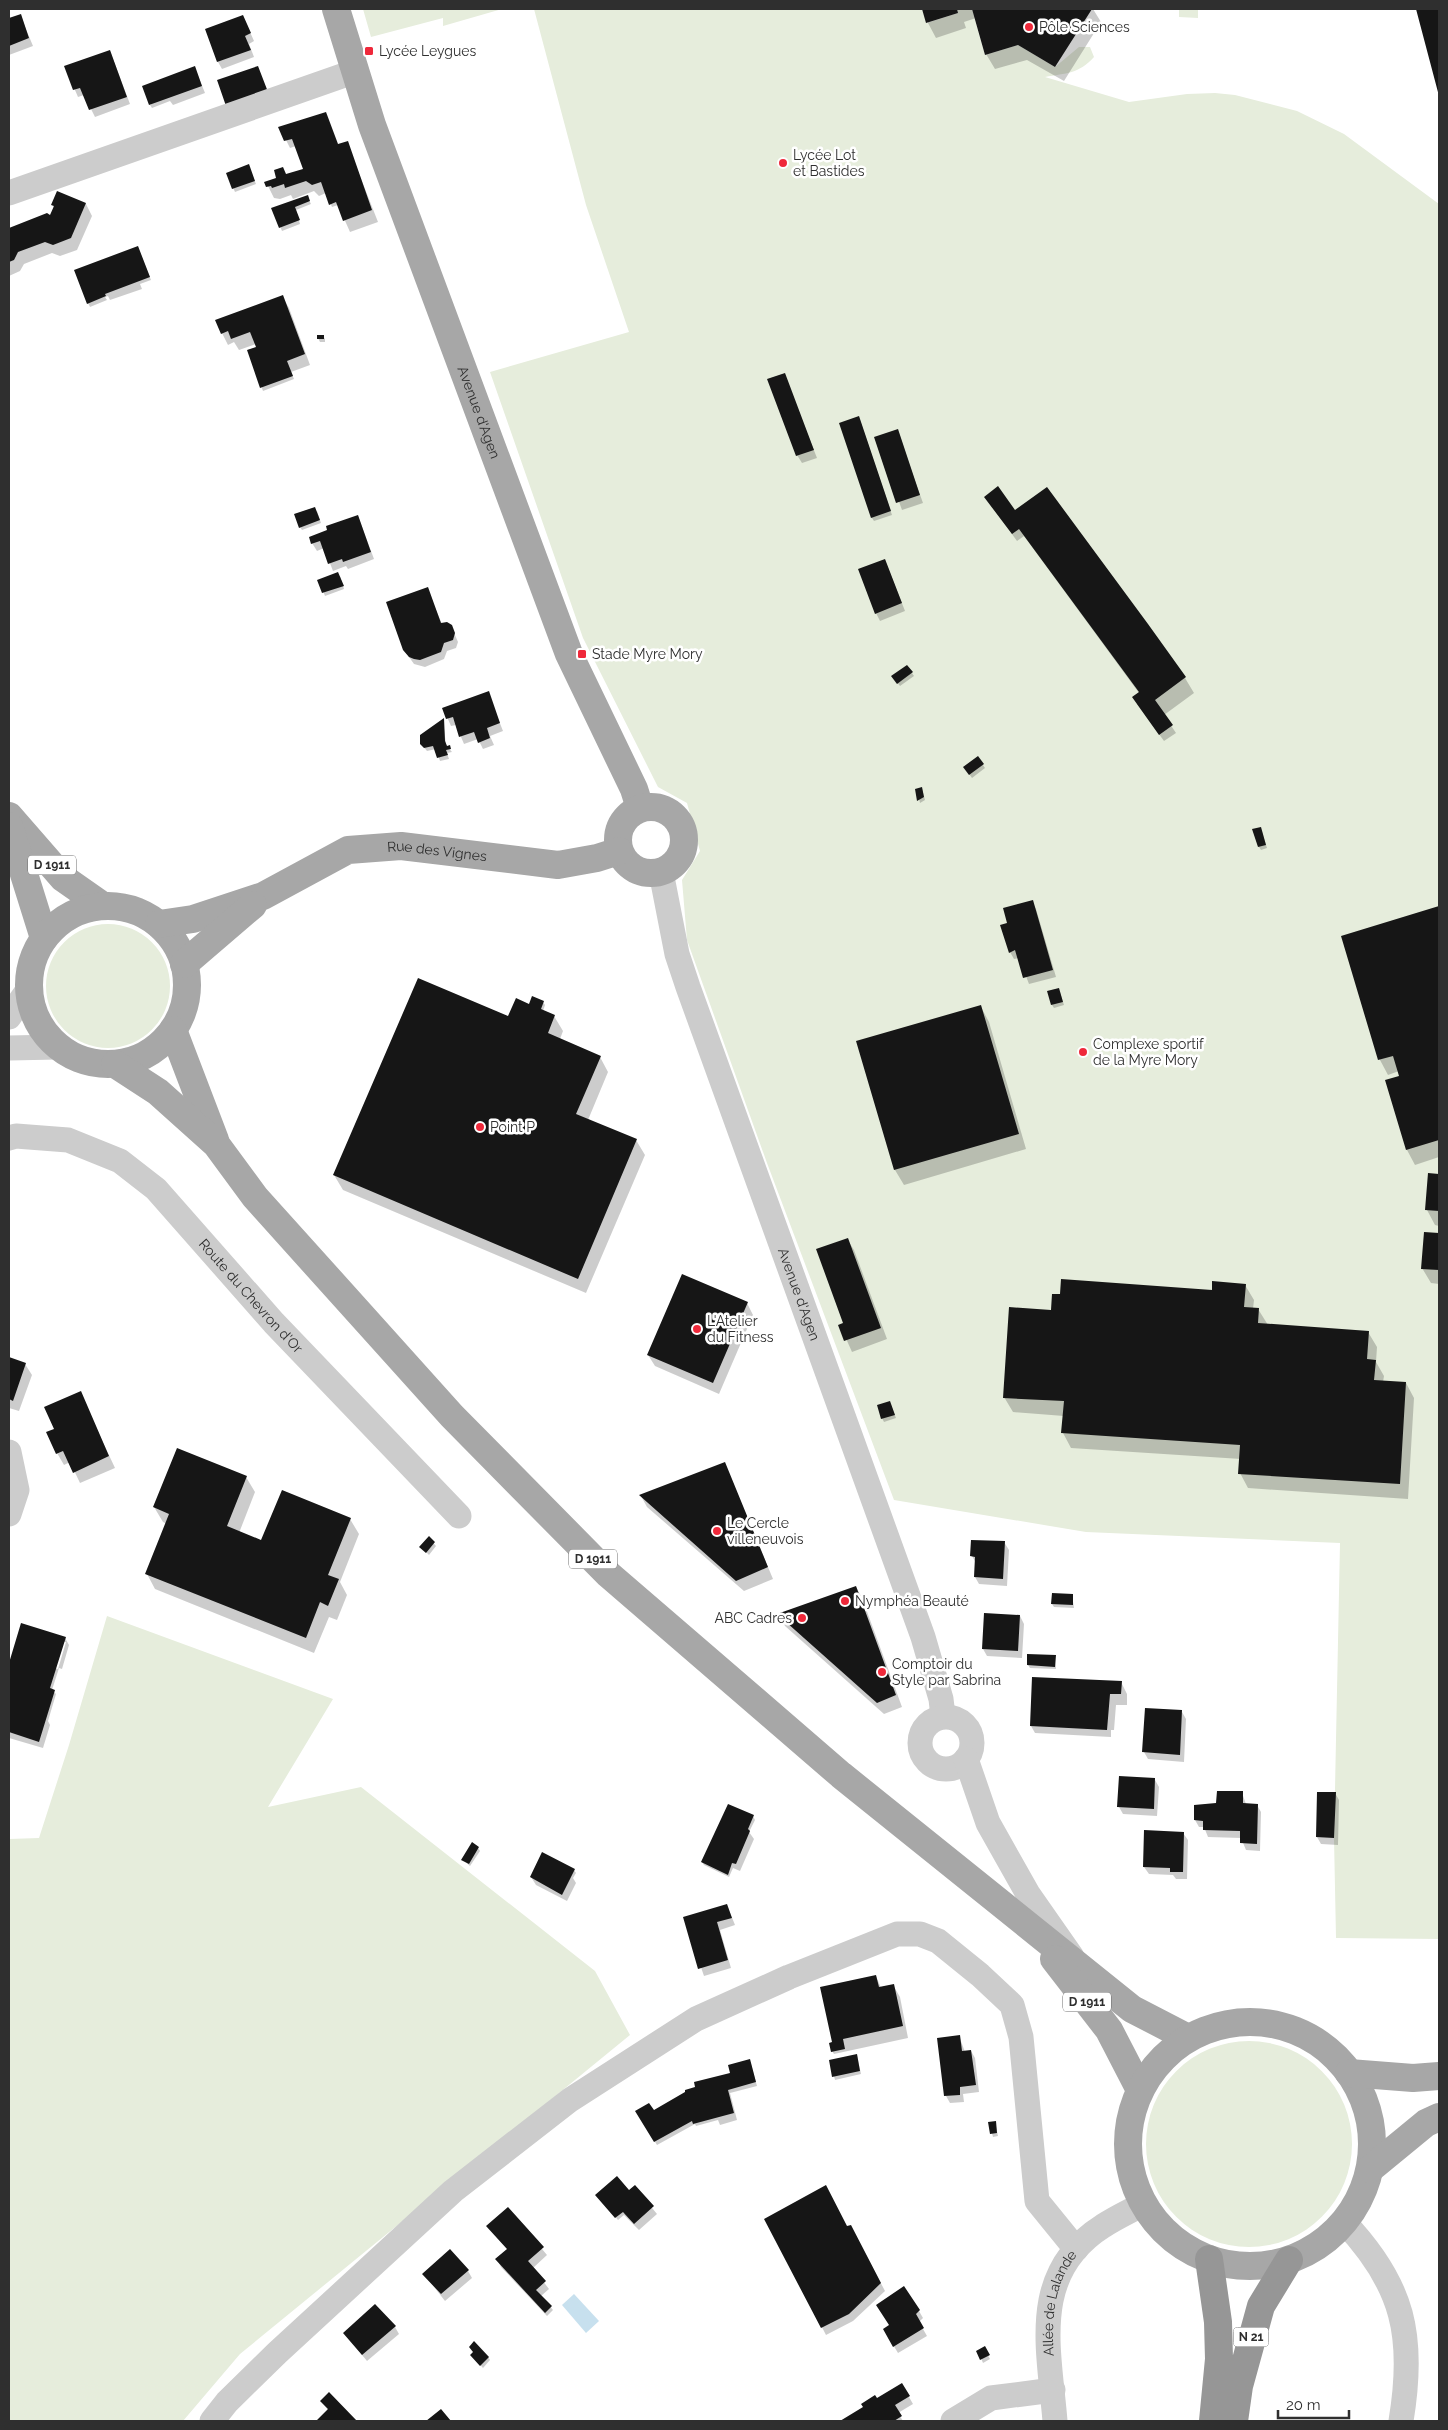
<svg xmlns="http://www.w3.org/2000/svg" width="1448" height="2430" font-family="Raleway,sans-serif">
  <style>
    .green { fill: #e6eddc }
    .water { fill: #c7e0ee }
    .shadow { fill: #0003; fill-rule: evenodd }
    .building { fill: #161616 }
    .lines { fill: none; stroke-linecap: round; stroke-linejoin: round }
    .minor { stroke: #ccc; stroke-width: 25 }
    .major { stroke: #a7a7a7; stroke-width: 28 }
    .highway { stroke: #969696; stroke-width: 28 }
    .poi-dot { fill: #ef283a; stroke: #fff; stroke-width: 2 }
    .labels { text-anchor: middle; stroke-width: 5; stroke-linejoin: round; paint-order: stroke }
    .shield { fill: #fff; stroke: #6d6d6d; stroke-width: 1 }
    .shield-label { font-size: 12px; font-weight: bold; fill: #2f2f2f }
    .poi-label { font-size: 14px; fill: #2f2f2f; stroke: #fff; text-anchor: start }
    .street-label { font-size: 14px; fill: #2f2f2f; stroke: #fff }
  </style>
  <rect width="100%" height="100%" fill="#fff"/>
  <path class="green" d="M363,9H502L443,26V18L371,37Z
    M534,9H922L927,23L958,13L957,9H972L985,55L1018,45L1055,67L1079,47H1090L1094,57C1079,74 1066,73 1045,77L1129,102L1187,94L1215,93L1235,95L1297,111L1344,134L1439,204V1939L1336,1938L1334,1838L1340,1543L1086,1532L894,1500L767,1163L687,940L682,880L700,851L687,803L658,787L583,638L490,372L629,332L586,205Z
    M1179,9H1198V18L1179,17Z
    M46 986a62 62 0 1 1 124 0a62 62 0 1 1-124 0Z
    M107,1616L333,1699L268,1807L361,1787L595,1971L630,2035L240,2354L183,2421H9V1839L39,1838L69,1745Z
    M1146 2144a103 103 0 1 1 206 0a103 103 0 1 1-206 0Z"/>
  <path class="water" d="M574,2294L599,2321L586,2333L562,2305Z"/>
  <path class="shadow" d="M923,9H1093L1101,22L1064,81L1027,60L995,69L986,54L976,18L964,22L966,28L936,38L928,23Z
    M1418,9H1439V93Z
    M20,15L33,46L9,55V20Z
    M243,16L254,41L249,44L254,57L222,69L218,62Z
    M110,51L130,104L95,117L84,95L78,97L65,67Z
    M195,68L205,93L173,105L170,101L152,108L150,105Z
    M280,128L339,146L347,143L378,222L350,232L338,205L332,207L326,193L319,196L314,191L293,199L291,195L280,199L274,198L268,186L286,176L304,169L296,146L290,148Z
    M250,169L256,184L235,192L227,174Z
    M58,192L86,204L92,216L77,250L60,256L52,253L24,264L20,271L9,276V229L47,215L51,217L54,208L52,204Z
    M309,200L311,204L296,210L300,224L282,231L273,209Z
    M138,247L151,280L140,284L142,289L110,300L108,296L105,297L107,300L90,307L88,303Z
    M282,296L289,308L310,365L291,372L294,379L263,391L248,351L257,347L256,344L239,350L234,342L228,345L222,333Z
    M323,336L325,339V342H320L318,338Z
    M784,374L817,458L802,463L797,455Z
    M859,417L892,515L874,521L872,518Z
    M897,431L923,503L902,510L876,438Z
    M1047,488L1185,678L1194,693L1164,715L1176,733L1164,741L1137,704L1139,693L1024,536L1017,541L990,504L1014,513Z
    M317,511L321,523L302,530L300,527Z
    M358,516L374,559L348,569L346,566L333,571L324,548L317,551L312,543L329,531Z
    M885,560L905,611L880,621L876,613Z
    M340,576L344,589L325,596L319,581Z
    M427,589L442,624L452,628L458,642L456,648L447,651L444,659L425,667L414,664L404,650Z
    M907,666L914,676L900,686L895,680Z
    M488,693L503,731L490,736L494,745L483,749L478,739L464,744L456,725L451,726L443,708Z
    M443,720L446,745L452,752L447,753L449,759L440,761L436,749L427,751L421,744Z
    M978,758L985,768L972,778L967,771Z
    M922,789L925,800L920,803L917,790Z
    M1262,832L1267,848L1261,850L1259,847Z
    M1032,902L1036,909L1056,977L1029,984L1019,958L1014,959L1010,952L1008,924Z
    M1439,908V1157L1415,1165L1407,1150L1399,1071L1388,1075L1380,1060L1343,937Z
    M1060,992L1064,1005L1054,1008L1052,1005Z
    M543,1002L545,1005L543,1011L554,1016L563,1031L560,1039L600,1057L608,1072L588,1120L636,1140L645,1155L586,1293L343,1190L334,1175L509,1017Z
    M981,1007L989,1022L1026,1149L904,1185L895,1170L858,1042Z
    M1429,1174L1439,1175V1226L1435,1225L1427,1210Z
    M1425,1233L1439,1234V1284L1431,1283L1422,1268Z
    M847,1239L854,1250L887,1339L852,1352L840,1325L845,1324Z
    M1245,1285L1254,1300L1253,1309H1258L1268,1325L1368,1332L1377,1347L1376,1362L1384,1376L1383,1382L1406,1383L1414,1398L1408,1499L1248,1488L1240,1473L1241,1459L1071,1448L1063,1433L1064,1416L1013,1412L1004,1397L1052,1312Z
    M747,1303L753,1315L719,1394L655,1366L648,1355Z
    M9,1358L25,1364L32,1375L19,1411L9,1408Z
    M80,1393L115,1468L80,1483L70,1462L64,1465L57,1453L55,1430Z
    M891,1405L896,1418L884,1422L882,1418Z
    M725,1464L773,1579L744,1591L647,1507L641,1496Z
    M246,1477L255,1492L239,1533L262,1542L350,1519L359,1534L340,1582L347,1595L337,1620L329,1617L314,1653L155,1589L147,1574L167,1524L163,1522L154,1507Z
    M429,1538L436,1546L429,1555L421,1547Z
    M1004,1542L1009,1550L1007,1586L979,1584L975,1577L976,1563L972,1556Z
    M856,1587L862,1598L902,1707L884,1714L785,1626L779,1615Z
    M1072,1595L1074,1608L1054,1607L1052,1604Z
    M985,1614L1020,1616L1024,1624L1022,1658L987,1656L983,1649Z
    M22,1625L65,1638L69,1645L62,1669L59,1668L52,1690L56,1694L48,1721L50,1725L43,1748L9,1738V1667ZM63,1642H66L58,1669L55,1668Z
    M1055,1657L1056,1669L1030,1668L1028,1665Z
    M1121,1682L1127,1694V1705H1116L1114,1730H1111V1737L1035,1733L1031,1726Z
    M1182,1712L1186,1719L1184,1762L1148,1759L1144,1752Z
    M1155,1780L1159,1787L1157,1816L1123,1814L1119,1807Z
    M1242,1793L1246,1804L1257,1805L1261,1812L1260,1851L1246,1850L1241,1838L1208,1837L1204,1827H1199L1195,1820L1218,1804Z
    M1335,1793L1339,1800L1338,1845L1321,1844L1317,1837Z
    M753,1816L755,1820L749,1832L754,1839L740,1871L733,1868L729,1877L704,1865L702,1862Z
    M1183,1833L1188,1840L1187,1879H1176L1173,1875L1149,1874L1144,1867Z
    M478,1848L480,1851L470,1866L463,1860Z
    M574,1870L576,1873L573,1878L576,1883L567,1901L536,1885L531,1877Z
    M727,1905L735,1925L720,1930L731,1968L704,1976L684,1918Z
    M876,1976L881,1988L893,1985L900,1997L908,2038L834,2054L832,2051Z
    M959,2036L965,2052L971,2051L975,2058L979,2092L963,2094L964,2102L950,2103L946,2096Z
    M857,2055L861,2074L835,2080L830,2061Z
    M751,2064L757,2086L730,2093L737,2120L720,2125L718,2120L696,2126L695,2124L657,2145L637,2112L653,2111L697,2088Z
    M995,2122L998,2136L993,2137L989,2123Z
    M635,2187L657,2214L639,2230L624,2215L618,2220L597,2195L629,2192Z
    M508,2208L547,2255L533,2268L549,2289L541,2296L553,2310L547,2316L501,2267L497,2259L508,2250L488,2227Z
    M766,2219L847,2228L857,2238L885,2291L853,2321L826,2335Z
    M468,2271L472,2278L445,2301L424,2274Z
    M919,2311L923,2318L919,2322L927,2336L898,2353L884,2330Z
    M395,2327L399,2334L367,2361L344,2333Z
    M984,2348L990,2359L983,2363L978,2351Z
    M488,2357L490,2360L483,2368L474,2358Z
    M329,2394L355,2421H318L328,2410L321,2401Z
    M909,2397L913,2404L898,2413L903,2421H842L876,2400Z"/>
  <path class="building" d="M922,9H957L958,13L926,23Z
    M972,9H1092L1055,67L1018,45L985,55Z
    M1416,9H1439V96Z
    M21,14L29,38L9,46V18Z
    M243,15L251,33L245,36L251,50L217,62L205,29Z
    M110,50L127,97L89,110L80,88L73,90L64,66Z
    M195,66L202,86L149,105L142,86Z
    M258,66L268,92L226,106L217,80Z
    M326,112L338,144L348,141L372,210L343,221L336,202L329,205L321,182L312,185L306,181L285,188L284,184L272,188L271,186L266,187L264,182L276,178L274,170L283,167L286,174L303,169L292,139L284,141L278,127Z
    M249,164L255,181L232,189L226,173Z
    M57,191L86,203L71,238L53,245L45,242L18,252L14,260L9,262V228L47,213L50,215L54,206L51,205Z
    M308,195L310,201L295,207L300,220L279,228L271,208Z
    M138,246L150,277L105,294L106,296L87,304L74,270Z
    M283,295L305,354L287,361L293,376L260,388L247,350L256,347L250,332L231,339L228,331L221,334L215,320Z
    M317,335H324V339H317Z
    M785,373L814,450L796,456L767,379Z
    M859,416L891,511L871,518L839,423Z
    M898,429L920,495L896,503L874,437Z
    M998,486L1015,510L1047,487L1148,624L1186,677L1155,700L1173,725L1159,735L1132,697L1139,692L1019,529L1012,534L984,497Z
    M315,507L320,520L299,528L294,514Z
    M358,515L371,552L343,562L342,559L328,564L320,541L311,544L309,537L327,530L326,526Z
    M885,559L902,603L875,614L858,569Z
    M338,572L344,586L322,593L317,580Z
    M428,587L441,623L447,622L452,625L455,633L453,640L444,643L441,652L420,660L414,659L409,657L403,650L386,602Z
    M907,665L913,672L897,684L891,676Z
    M489,691L500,723L487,728L490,738L478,743L474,732L459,737L453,717L446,719L442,708Z
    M444,718L445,741L447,746L450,745L451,749L446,750L448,755L437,758L433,746L424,748L420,744V735Z
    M978,756L984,764L969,775L963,767Z
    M922,787L924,797L917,801L915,789Z
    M1261,827L1266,845L1258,847L1252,829Z
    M1033,900L1053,970L1023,978L1015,950L1009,953L1000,925L1007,923L1003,908Z
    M1439,906V1140L1406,1150L1385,1080L1399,1076L1393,1056L1378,1060L1341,936Z
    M418,978L508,1016L516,998L529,1004L532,996L544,1001L541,1009L555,1015L548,1033L601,1056L576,1114L637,1139L578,1279L333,1175Z
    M1059,988L1063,1002L1051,1005L1047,991Z
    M981,1005L1019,1134L894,1170L856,1041Z
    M1428,1173L1439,1174V1211L1425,1210Z
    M1424,1232L1439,1233V1270L1421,1269Z
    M848,1238L881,1328L844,1341L838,1325L843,1323L816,1249Z
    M682,1274L748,1302L713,1383L647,1355Z
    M1061,1279L1212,1290V1281L1246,1284L1244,1307L1259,1308L1258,1323L1369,1331L1367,1359L1376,1360L1374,1380L1406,1382L1400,1484L1238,1474L1240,1445L1061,1433L1064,1401L1003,1398L1009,1307L1051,1310L1052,1294H1060Z
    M9,1357L26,1363L13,1401L9,1399Z
    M81,1391L109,1456L73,1473L63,1451L56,1454L46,1432L54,1429L44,1407Z
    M890,1401L895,1415L881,1419L877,1405Z
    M177,1448L247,1476L227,1526L261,1540L282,1490L351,1518L328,1575L339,1579L328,1606L320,1602L306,1638L145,1574L169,1514L153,1507Z
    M725,1462L768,1567L736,1581L639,1495Z
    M429,1536L435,1542L426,1553L419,1547Z
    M971,1540L1005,1541L1003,1579L974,1577L975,1557L970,1556Z
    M856,1586L896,1695L877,1703L777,1614Z
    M1052,1593L1073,1594V1605L1051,1604Z
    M984,1613L1020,1615L1018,1651L982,1649Z
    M21,1623L66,1637L50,1688L55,1690L39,1742L9,1732V1663Z
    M1027,1654L1056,1655L1055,1667L1027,1665Z
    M1032,1677L1122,1681L1121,1694H1110L1107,1730L1030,1726Z
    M1145,1708L1182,1710L1180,1755L1142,1752Z
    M1119,1776L1155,1778L1154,1809L1117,1807Z
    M1217,1791H1243V1803L1258,1804L1257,1844L1240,1843V1831L1203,1830V1821L1194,1820V1805L1216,1803Z
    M1317,1792H1336L1334,1838L1316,1837Z
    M728,1804L754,1815L748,1829L750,1831L736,1864L732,1863L728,1875L701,1862Z
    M1144,1830L1184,1832L1183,1872H1170V1868L1143,1867Z
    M472,1842L479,1847L469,1864L461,1860Z
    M542,1852L575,1869L562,1895L530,1877Z
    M727,1904L732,1918L717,1922L728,1960L698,1969L683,1917Z
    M876,1975L879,1987L894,1984L903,2026L843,2039L845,2049L831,2052L829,2043L832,2042L820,1987Z
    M960,2035L962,2051L971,2050L976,2085L960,2087V2095L944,2096L937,2038Z
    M857,2054L860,2071L832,2077L829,2060Z
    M750,2059L756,2082L728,2090L734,2113L693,2124L692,2121L654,2142L635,2111L649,2103L654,2110L685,2092V2090L695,2087L694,2082L730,2073L728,2065Z
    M996,2121L997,2133L990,2134L988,2122Z
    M617,2176L629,2190L635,2185L654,2206L634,2224L623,2212L615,2218L595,2195Z
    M826,2185L847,2226L851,2225L881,2283L849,2314L821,2328L764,2219Z
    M508,2207L544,2247L528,2261L546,2281L536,2290L552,2306L545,2313L495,2259L507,2249L486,2226Z
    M450,2249L469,2270L441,2294L422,2274Z
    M904,2286L920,2310L916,2314L924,2328L893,2347L883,2329L889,2325L876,2305Z
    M375,2304L396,2326L362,2355L343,2333Z
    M474,2341L489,2357L480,2366L470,2355L473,2352L469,2347Z
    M985,2346L990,2355L980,2360L976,2351Z
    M902,2383L910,2396L895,2405L902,2416L894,2421H840L863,2407L861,2404L875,2395L877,2398Z
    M329,2392L357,2421H316L328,2409L320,2401Z
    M441,2409L451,2421H426Z"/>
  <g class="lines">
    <g class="minor">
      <path d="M9,193L356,71"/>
      <path id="s1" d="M661,872L677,954L688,987L923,1637L941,1699L943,1716"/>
      <path d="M9,1017L28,990"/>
      <path d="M9,1048L58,1047"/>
      <path id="s2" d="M9,1138L16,1136L68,1140L120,1161L156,1189L274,1323L459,1516"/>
      <path d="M9,1452L17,1490L9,1514"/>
      <circle cx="946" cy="1743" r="26"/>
      <path d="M966,1759L988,1823L1028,1894L1072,1957"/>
      <path d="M1344,2222C1404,2285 1415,2337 1401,2421"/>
      <path d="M212,2421L227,2402L277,2353L453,2191L570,2100L696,2019L789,1977L897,1934H920L938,1941L980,1975L1012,2005L1021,2037L1037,2201L1076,2249"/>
      <path d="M953,2421L991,2398L1053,2390"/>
      <path id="s3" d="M1055,2421C1049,2348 1029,2273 1103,2226C1115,2218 1130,2211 1143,2204"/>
    </g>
    <g class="major">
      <path id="s4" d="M336,9L372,125L569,654L634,789L640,808"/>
      <circle cx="651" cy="840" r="33"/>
      <path d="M9,816L63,878L103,906"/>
      <path d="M9,826L44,938"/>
      <circle cx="108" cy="985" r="79"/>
      <path id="s5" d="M159,924L193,919L263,896L348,850L401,846L558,865L597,858L619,851"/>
      <path d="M184,964L253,905"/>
      <path d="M173,1030L215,1140"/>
      <path d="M115,1064L158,1092L216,1144L255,1197L452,1416L608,1574L841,1775L1132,2009L1188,2038"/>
      <path d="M1054,1959L1109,2030L1140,2090"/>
      <circle cx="1250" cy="2144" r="122"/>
      <path d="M1349,2073L1413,2078L1439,2076"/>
      <path d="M1370,2169L1426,2123L1439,2117"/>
    </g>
    <path class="highway" d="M1209,2259L1218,2322L1219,2359L1213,2421
      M1234,2421L1239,2386L1261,2306L1289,2260"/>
  </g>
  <g class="poi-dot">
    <circle cx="1029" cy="27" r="5"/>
    <rect x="364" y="46" width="10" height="10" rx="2.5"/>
    <circle cx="783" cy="163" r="5"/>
    <rect x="577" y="649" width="10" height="10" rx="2.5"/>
    <circle cx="1083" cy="1052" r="5"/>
    <circle cx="480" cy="1127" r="5"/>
    <circle cx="697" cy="1329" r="5"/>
    <circle cx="717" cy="1531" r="5"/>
    <circle cx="845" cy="1601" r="5"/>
    <circle cx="802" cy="1618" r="5"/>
    <circle cx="882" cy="1672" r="5"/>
  </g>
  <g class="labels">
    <g class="shield">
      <rect x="28" y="855.5" width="48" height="19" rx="4"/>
      <rect x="569" y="1549.5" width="48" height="19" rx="4"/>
      <rect x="1063" y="1992.5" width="48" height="19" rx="4"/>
      <rect x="1233.5" y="2327.5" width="35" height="19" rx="4"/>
    </g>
    <g class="shield-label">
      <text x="52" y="869">D 1911</text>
      <text x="593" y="1563">D 1911</text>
      <text x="1087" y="2006">D 1911</text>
      <text x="1251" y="2341">N 21</text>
    </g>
    <g class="poi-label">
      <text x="1039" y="32">Pôle Sciences</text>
      <text x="379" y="56">Lycée Leygues</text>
      <text x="793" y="160">Lycée Lot<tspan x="793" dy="16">et Bastides</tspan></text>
      <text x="592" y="659">Stade Myre Mory</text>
      <text x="1093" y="1049">Complexe sportif<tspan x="1093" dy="16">de la Myre Mory</tspan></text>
      <text x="490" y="1132">Point P</text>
      <text x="707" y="1326">L'Atelier<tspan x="707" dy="16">du Fitness</tspan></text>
      <text x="727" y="1528">Le Cercle<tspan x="727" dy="16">villeneuvois</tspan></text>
      <text x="855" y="1606">Nymphéa Beauté</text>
      <text x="792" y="1623" text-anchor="end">ABC Cadres</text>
      <text x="892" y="1669">Comptoir du<tspan x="892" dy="16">Style par Sabrina</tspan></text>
    </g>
    <g class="street-label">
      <text dy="5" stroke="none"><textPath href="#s4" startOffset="428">Avenue d'Agen</textPath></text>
      <text dy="5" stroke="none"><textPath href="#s5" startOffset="294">Rue des Vignes</textPath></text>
      <text dy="5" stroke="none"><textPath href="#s1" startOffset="445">Avenue d'Agen</textPath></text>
      <text dy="5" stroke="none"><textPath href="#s2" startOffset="304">Route du Chevron d'Or</textPath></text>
      <text dy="5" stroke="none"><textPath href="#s3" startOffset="120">Allée de Lalande</textPath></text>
    </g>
  </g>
  <rect width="1448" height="2430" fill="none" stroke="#2f2f2f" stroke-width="20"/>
  <path d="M1278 2410v8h71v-8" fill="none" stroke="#2f2f2f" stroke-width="2.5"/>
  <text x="1286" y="2410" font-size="15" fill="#2f2f2f" stroke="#ffffff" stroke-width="4" paint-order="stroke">20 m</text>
</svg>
